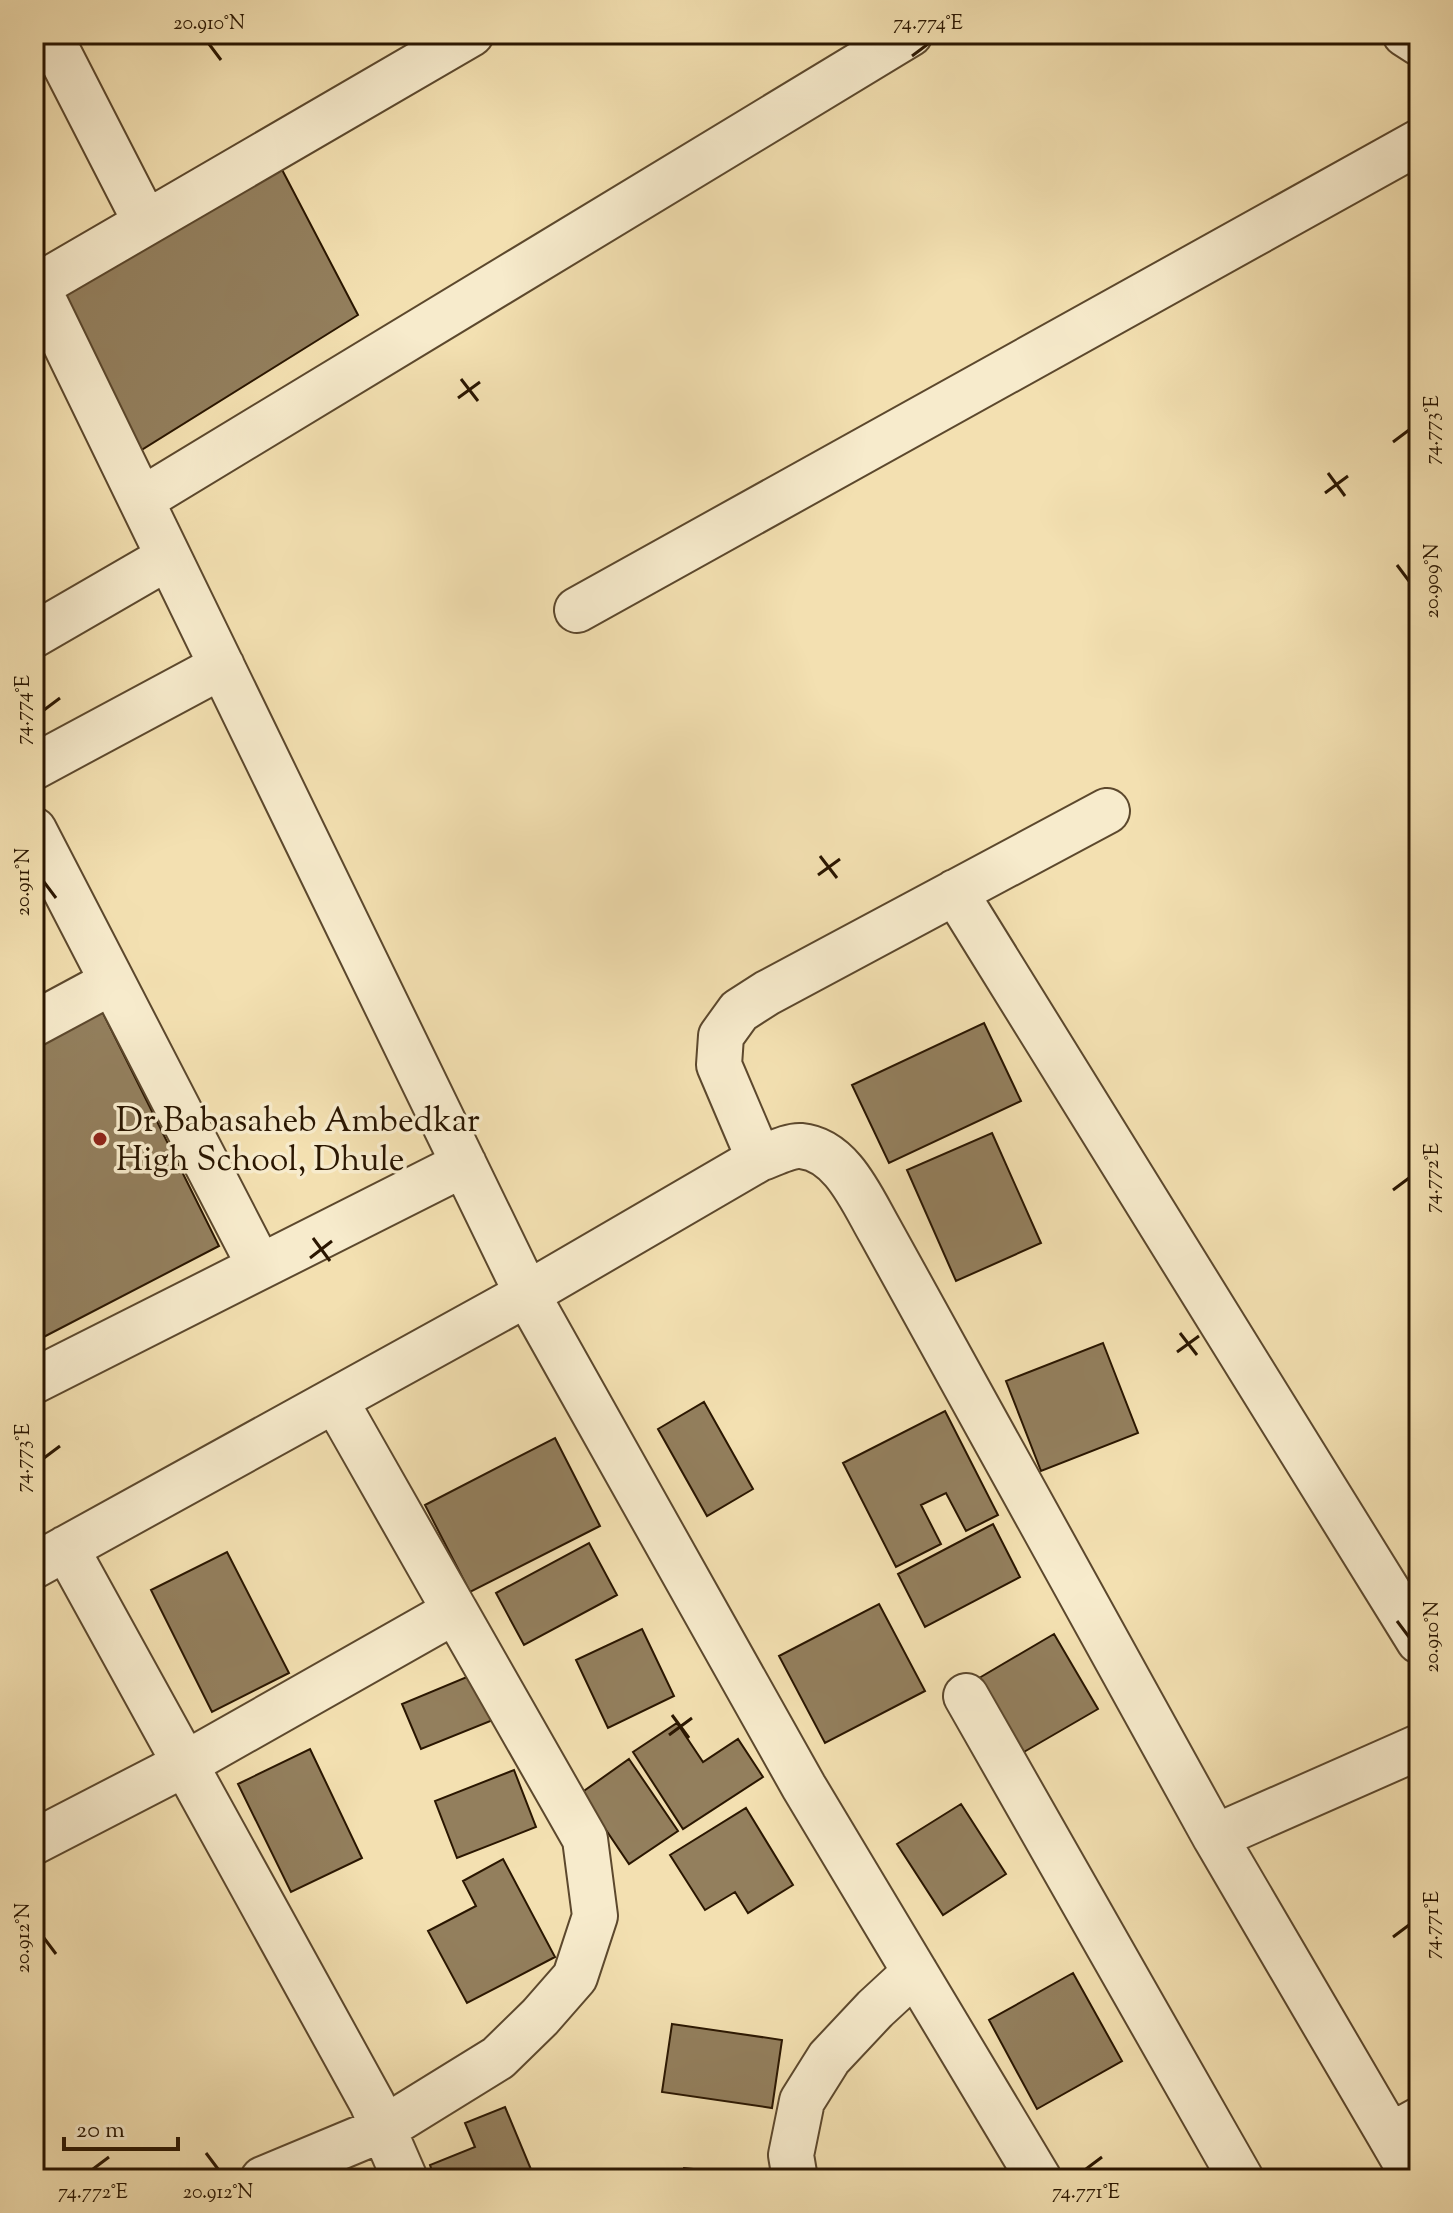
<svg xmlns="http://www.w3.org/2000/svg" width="1453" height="2213" font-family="'Sorts Mill Goudy',serif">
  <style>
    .building { fill: #937f5d; stroke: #2a1601; stroke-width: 2 }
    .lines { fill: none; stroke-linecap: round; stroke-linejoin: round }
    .minor-casing { stroke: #5c482d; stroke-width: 48 }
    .minor { stroke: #f7ebcc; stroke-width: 44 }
    .ticks { fill: none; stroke: #2a1601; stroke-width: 3 }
    .poi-dot { fill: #8f2418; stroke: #f7ebcc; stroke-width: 3 }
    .labels { text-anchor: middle; stroke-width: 7; stroke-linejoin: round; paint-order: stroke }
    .poi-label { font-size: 34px; fill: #2a1601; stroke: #f7ebcc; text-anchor: start }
    .neatline { fill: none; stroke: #2a1601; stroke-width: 3 }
    .ticks-label { font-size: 20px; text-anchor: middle; fill: #2a1601 }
  </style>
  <rect width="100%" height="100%" fill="#f3e0b1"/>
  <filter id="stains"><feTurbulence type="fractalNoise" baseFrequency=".0025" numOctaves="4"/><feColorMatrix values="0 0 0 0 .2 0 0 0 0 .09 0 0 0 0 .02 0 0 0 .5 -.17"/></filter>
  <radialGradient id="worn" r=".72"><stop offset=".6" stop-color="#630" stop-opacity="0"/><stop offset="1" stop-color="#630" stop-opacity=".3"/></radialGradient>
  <path class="building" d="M278,162L358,315L135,454L52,293Z
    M96,999L219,1246L34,1342V1032Z
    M984,1023L1021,1101L889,1163L852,1085Z
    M992,1133L1041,1243L956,1281L907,1170Z
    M1103,1343L1138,1433L1041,1471L1006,1381Z
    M704,1402L753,1489L707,1516L658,1429Z
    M945,1411L998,1515L966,1531L946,1493L921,1505L941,1544L896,1567L843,1463Z
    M555,1438L600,1526L470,1592L425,1505Z
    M993,1524L1020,1577L925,1627L898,1574Z
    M589,1543L617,1595L524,1645L496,1593Z
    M227,1552L289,1673L212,1712L151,1590Z
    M879,1604L925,1691L825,1743L779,1656Z
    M642,1629L674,1696L608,1728L576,1660Z
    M1054,1634L1098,1709L1017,1756L974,1681Z
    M474,1674L493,1720L421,1749L402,1704Z
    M677,1723L703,1762L738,1739L763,1777L683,1829L633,1752Z
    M310,1749L362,1858L291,1892L238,1784Z
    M629,1759L678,1831L629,1864L581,1793Z
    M514,1770L536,1827L457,1858L435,1801Z
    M961,1804L1006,1874L943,1915L897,1844Z
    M746,1808L793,1885L748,1913L735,1892L705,1910L670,1855Z
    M503,1859L555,1957L467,2003L428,1931L476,1906L463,1881Z
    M1073,1973L1122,2061L1037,2109L989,2020Z
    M672,2024L782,2040L772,2108L662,2092Z
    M505,2107L535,2179H435L430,2165L475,2147L465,2123Z
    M684,2168L749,2175V2179H682Z"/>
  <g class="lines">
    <g class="minor-casing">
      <path id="minor" d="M49,34L146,223
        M1405,34L1419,43
        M34,280L527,1294L804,1787L1039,2179
        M34,288L471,34
        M141,500L910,34
        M577,610L1419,142
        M34,635L167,558
        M34,767L222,666
        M34,830L260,1267
        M955,892L1419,1641
        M34,1024L112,982
        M759,1159L719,1065L721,1036L739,1011L767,993L1107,811
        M34,1381L464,1164
        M66,1548L372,2103L405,2179
        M34,1566L527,1294L759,1159C771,1155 789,1145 801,1146C842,1150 862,1200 880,1231L1215,1837L1390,2136L1419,2120
        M966,1696L1241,2179
        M1215,1837L1419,1747
        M34,1842L185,1764L455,1611L335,1400
        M1390,2136L1415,2179
        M263,2179L383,2129L498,2058L540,2017L575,1977L595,1916L585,1839L455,1611
        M795,2179L791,2155L802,2101L829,2058L875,2009L915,1972"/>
    </g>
    <use href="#minor" class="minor"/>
  </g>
  <path class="ticks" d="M209,44L221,60M912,56L928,44M461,379L478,401M458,398L480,382M1393,442L1409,430M1328,473L1345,496M1325,493L1348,476M1397,565L1409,581M44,710L60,698M820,856L837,878M818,875L840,859M44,882L56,898M1393,1190L1409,1178M313,1238L330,1261M310,1258L332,1241M1180,1333L1197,1355M1177,1352L1199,1336M44,1458L60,1446M1397,1621L1409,1637M672,1715L689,1738M669,1735L692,1718M1393,1937L1409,1925M44,1938L56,1954M206,2153L218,2169M93,2169L109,2157M1086,2169L1102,2157"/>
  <circle class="poi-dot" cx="100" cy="1139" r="8"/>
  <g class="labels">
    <g class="poi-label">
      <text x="116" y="1131">Dr Babasaheb Ambedkar<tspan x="116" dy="39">High School, Dhule</tspan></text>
    </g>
  </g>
  <rect width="1453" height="2213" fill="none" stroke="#f3e0b1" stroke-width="88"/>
  <path d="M64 2137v12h114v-12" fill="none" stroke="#2a1601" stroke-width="4"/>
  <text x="76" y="2137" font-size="24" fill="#2a1601" stroke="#f7ebcc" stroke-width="6" paint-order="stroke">20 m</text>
  <rect x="44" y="44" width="1365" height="2125" class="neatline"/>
  <g class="ticks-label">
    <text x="209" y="29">20.910°N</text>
    <text x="928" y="29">74.774°E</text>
    <text transform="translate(1431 430) rotate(-90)" y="7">74.773°E</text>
    <text transform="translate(1431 581) rotate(-90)" y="7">20.909°N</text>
    <text transform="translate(22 710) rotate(-90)" y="7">74.774°E</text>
    <text transform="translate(22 882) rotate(-90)" y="7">20.911°N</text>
    <text transform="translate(1431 1178) rotate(-90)" y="7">74.772°E</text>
    <text transform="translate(22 1458) rotate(-90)" y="7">74.773°E</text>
    <text transform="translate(1431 1637) rotate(-90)" y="7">20.910°N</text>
    <text transform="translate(1431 1925) rotate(-90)" y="7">74.771°E</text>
    <text transform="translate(22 1938) rotate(-90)" y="7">20.912°N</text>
    <text x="93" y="2198">74.772°E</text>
    <text x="218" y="2198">20.912°N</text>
    <text x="1086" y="2198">74.771°E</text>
  </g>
  <rect width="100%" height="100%" filter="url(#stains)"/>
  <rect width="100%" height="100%" fill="url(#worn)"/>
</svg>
